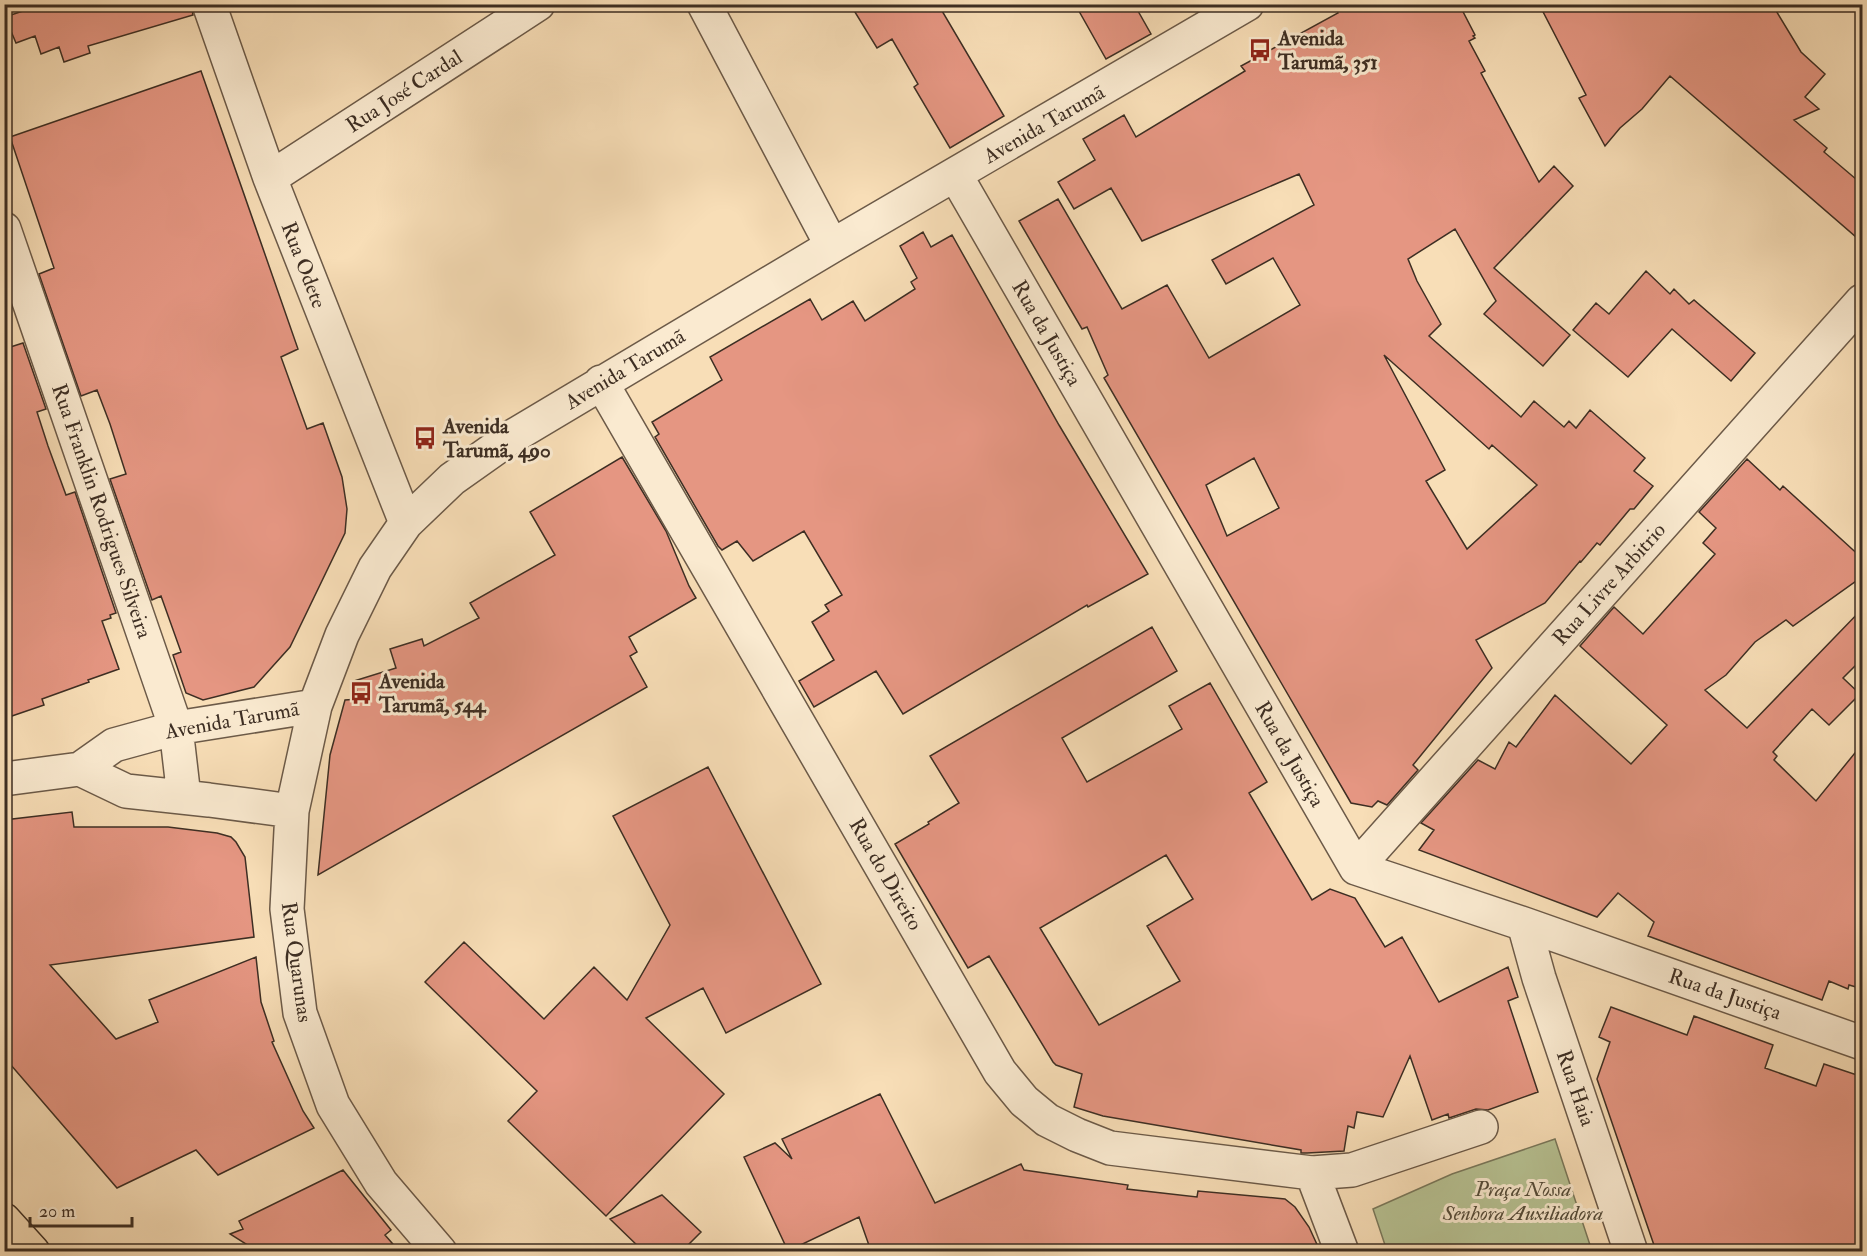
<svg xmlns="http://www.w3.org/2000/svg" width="1867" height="1256" font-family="'IM FELL Double Pica',serif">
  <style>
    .green { fill: #b7c293; stroke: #7a785b; stroke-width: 1.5 }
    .building { fill: #e59682; stroke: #3d2e23; stroke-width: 1.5; fill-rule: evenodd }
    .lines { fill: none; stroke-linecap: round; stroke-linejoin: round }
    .minor-casing { stroke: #6c5a48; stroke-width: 36 }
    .major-casing { stroke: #3d2e23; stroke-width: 36 }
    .minor { stroke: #faead0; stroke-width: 33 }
    .major { stroke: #f8deb7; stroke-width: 33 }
    .labels { text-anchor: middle; stroke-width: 6; stroke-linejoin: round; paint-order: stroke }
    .poi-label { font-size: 21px; font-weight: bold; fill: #3d2e23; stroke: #faead0; text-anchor: start }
    .street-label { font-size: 21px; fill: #3d2e23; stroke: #faead0 }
    .park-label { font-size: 21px; font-style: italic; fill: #554c39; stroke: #faead0 }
  </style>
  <rect width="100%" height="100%" fill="#f8deb7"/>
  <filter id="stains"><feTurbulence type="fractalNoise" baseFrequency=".00333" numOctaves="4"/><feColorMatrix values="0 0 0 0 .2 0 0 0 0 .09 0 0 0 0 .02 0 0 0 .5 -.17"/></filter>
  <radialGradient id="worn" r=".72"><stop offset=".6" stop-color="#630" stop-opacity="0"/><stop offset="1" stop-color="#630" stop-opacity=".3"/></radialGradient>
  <path class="green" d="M1555,1139L1592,1251H1387L1373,1209L1452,1174Z"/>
  <path class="building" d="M25,4H191L193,15L88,46L90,53L64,62L59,47L41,54L35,36L16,43L5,17L26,10Z
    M850,4H938L1004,116L950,148L914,87L918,84L892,39L877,48Z
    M1075,4H1134L1151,34L1106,59Z
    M1334,4H1459L1475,35L1473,36L1475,38L1469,41L1485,71L1481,73L1539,182L1554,166L1573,186L1494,268L1570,335L1543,366L1484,314L1496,301L1455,229L1408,259L1417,281L1441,324L1429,336L1521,417L1534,401L1564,427L1569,421L1576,428L1590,410L1645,458L1634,471L1653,486L1634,509H1630L1600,545L1597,543L1581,562L1580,561L1545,603L1476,640L1492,668L1413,765L1418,770L1387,805L1378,801L1372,807L1351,803L1104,378L1108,375L1087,327L1082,329L1019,221L1058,199L1122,309L1167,285L1209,358L1300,305L1273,258L1226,284L1212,260L1314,205L1299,174L1142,241L1111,188L1074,209L1058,182L1095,160L1083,139L1124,115L1136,137L1245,71L1241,66L1338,13ZM1384,355L1489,449L1492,445L1537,485L1467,549L1426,481L1445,470ZM1254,458L1279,508L1227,536L1206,485Z
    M1539,4H1772L1801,52L1825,74L1805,97L1819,109L1794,120L1827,148L1824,152L1863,185V243L1670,76L1642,109L1620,128L1605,146L1579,98L1586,95Z
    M201,71L298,349L281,357L307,429L323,423L342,477L347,509L345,533L290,647L254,687L203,700L186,693L173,655L181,652L161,596L152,600L110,479L126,474L110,424L97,390L81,396L39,274L54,268L10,137Z
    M923,232L931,247L952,235L1059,425L1148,574L1088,607L1087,605L903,714L876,671L814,707L799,681L834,660L812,622L829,611L825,605L842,595L804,531L753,561L737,541L722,550L718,546L655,437L659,434L652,422L722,380L710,357L810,299L822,320L853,301L865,321L915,289L911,282L917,278L900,246Z
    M1646,271L1670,294L1674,289L1689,304L1694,300L1755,353L1731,381L1672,329L1628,377L1573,330L1596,303L1609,314Z
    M23,343L46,409L37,412L48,446L66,495L75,492L116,613L110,615L111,618L102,621L119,669L88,680L89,682L42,699L44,705L9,717L4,702V349Z
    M622,457L666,531L689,586L696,598L629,637L637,652L630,656L647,687L318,875L330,755L345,700L359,699L354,681L396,668L390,649L422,639L424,646L479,618L470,603L555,555L530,512Z
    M1747,459L1780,490L1783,486L1863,559V576L1793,626L1786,620L1755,642L1726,675L1705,690L1747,728L1863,608V658L1843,678L1860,694L1829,725L1812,709L1773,752L1777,756L1774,760L1816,801L1863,743V989L1849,985L1848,989L1829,981L1822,1000L1648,936L1654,922L1618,893L1597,917L1419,850L1434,830L1421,823L1478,760L1495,769L1509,742L1516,747L1555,695L1631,764L1667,725L1580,646L1614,607L1643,634L1715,554L1703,543L1716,528L1699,512Z
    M1152,627L1177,671L1062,738L1087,782L1182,729L1169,706L1210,683L1267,782L1249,793L1312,900L1330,889L1355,898L1385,947L1402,937L1439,1002L1508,967L1518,997L1508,1001L1538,1092L1488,1110L1476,1109L1449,1118L1448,1114L1432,1120L1410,1056L1383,1117L1357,1112L1354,1128L1348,1126L1344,1151L1307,1153H1301V1150L1103,1116L1074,1107L1082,1074L1056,1065L1053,1062L989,956L968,968L895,844L929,824L928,822L959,803L930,756ZM1166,855L1193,899L1147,926L1180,981L1099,1025L1040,928Z
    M708,767L821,984L726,1033L703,988L646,1018L724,1094L606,1216L508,1121L537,1091L425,982L464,942L544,1019L594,967L627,1000L670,925L613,816Z
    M72,812L74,827H168L217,833L231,837L236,842L245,857L254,937L50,965L116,1039L158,1022L149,1000L256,957L261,1002L274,1041L272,1042L303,1111L314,1128L218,1175L196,1150L117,1188L4,1057V820Z
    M1611,1007L1687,1035L1694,1016L1773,1045L1765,1068L1816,1086L1824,1064L1863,1077V1251H1656L1597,1079L1610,1042L1599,1037Z
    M880,1094L935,1203L1021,1164L1024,1170L1128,1185L1127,1189L1197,1197L1198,1191L1285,1199L1295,1207L1309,1227L1320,1251H871L859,1217L788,1251L744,1157L775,1143L792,1159L782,1139Z
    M343,1170L391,1230L385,1235L399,1251H257L230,1234L243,1229L239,1221Z
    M662,1195L701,1232L682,1251H643L610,1219Z"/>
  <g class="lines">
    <g class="minor-casing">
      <path id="minor" d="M209,4L270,178L406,523
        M704,4L832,246
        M956,176L1356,868L1524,924L1862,1043
        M270,178L538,4
        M4,229L176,728L184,797
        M601,382L1000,1072L1024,1101L1047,1120L1077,1135L1110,1148L1312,1173L1352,1170L1481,1127
        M80,769L126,791L209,800L292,811
        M4,779L80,769L114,745L176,728L315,706
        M1356,868L1862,301
        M1524,924L1539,978L1631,1252
        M1312,1173L1342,1252
        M440,1252L381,1183L333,1105L300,1013L287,909L292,811L315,706L342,635L375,568L406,523L452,479L510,438L832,246L1247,4"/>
    </g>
    <g class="major-casing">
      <path id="major" d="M4,1220L33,1252"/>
    </g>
    <use href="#minor" class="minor"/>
    <use href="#major" class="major"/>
  </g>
  <defs>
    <g id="bus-bare" transform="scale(1.8)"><path d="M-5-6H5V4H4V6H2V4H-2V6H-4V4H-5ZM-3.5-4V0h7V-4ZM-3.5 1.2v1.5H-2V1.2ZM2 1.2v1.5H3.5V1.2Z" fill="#8f2418" stroke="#faead0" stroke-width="2.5" paint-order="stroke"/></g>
  </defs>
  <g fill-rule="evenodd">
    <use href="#bus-bare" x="1260" y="50"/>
    <use href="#bus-bare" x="425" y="438"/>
    <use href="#bus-bare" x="361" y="693"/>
  </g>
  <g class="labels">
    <g class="poi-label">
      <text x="1278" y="45">Avenida<tspan x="1278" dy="24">Tarumã, 351</tspan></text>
      <text x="443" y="433">Avenida<tspan x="443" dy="24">Tarumã, 490</tspan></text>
      <text x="379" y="688">Avenida<tspan x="379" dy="24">Tarumã, 544</tspan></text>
    </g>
    <g class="street-label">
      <text transform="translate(404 91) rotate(-33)" y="7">Rua José Cardal</text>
      <text transform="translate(1044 124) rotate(-30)" y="7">Avenida Tarumã</text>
      <text transform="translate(304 265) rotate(69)" y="7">Rua Odete</text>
      <text transform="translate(1047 333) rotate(60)" y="7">Rua da Justiça</text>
      <text transform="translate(625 369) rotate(-31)" y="7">Avenida Tarumã</text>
      <text transform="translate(102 511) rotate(71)" y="7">Rua Franklin Rodrigues Silveira</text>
      <text transform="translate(1609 584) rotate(-48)" y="7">Rua Livre Arbitrio</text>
      <text transform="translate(232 720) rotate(-10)" y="7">Avenida Tarumã</text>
      <text transform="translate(1290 754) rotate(60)" y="7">Rua da Justiça</text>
      <text transform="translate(886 874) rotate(60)" y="7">Rua do Direito</text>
      <text transform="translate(297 962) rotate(82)" y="7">Rua Quarunas</text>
      <text transform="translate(1725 994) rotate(19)" y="7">Rua da Justiça</text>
      <text transform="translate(1576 1088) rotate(71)" y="7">Rua Haia</text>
    </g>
    <g class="park-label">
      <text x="1523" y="1196">Praça Nossa<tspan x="1523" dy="24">Senhora Auxiliadora</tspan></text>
    </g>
  </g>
  <rect width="1867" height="1256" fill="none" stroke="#f8deb7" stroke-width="24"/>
  <rect x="6" y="6" width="1855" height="1244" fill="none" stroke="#3d2e23" stroke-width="3"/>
  <rect x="12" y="12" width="1843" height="1232" fill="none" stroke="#3d2e23" stroke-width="1.5"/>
  <path d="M30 1217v9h102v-9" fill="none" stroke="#3d2e23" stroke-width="3"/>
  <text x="39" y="1217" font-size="18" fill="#3d2e23" stroke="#faead0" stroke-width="4.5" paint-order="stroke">20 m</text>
  <rect width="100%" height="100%" filter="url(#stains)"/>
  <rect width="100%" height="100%" fill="url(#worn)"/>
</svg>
